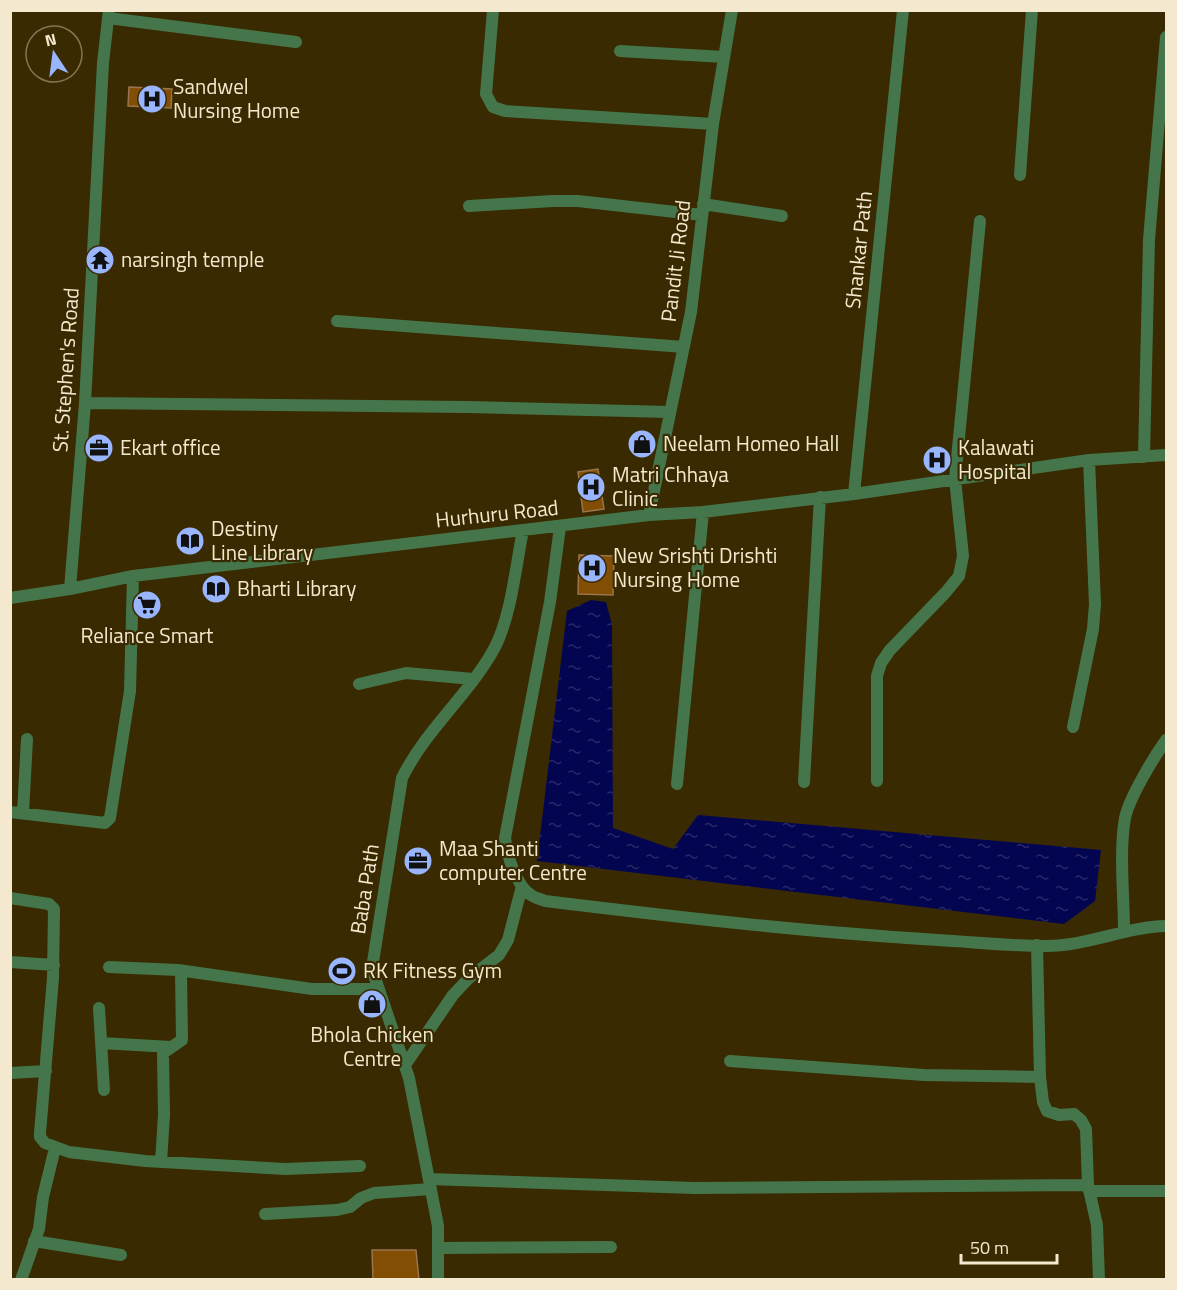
<svg xmlns="http://www.w3.org/2000/svg" width="1177" height="1290" font-family="'Titillium Web',sans-serif">
  <style>
    .water { fill: url(#water-ripples) }
    .building { fill: #814e03; stroke: #9a744c; stroke-width: 1.5 }
    .lines { fill: none; stroke-linecap: round; stroke-linejoin: round }
    .minor { stroke: #45764b; stroke-width: 12 }
    .labels { text-anchor: middle; stroke-width: 4.5; stroke-linejoin: round; paint-order: stroke }
    .poi-label { font-size: 21px; fill: #f4e9ce; stroke: #392a01; text-anchor: start }
    .street-label { font-size: 21px; fill: #f4e9ce; stroke: #392a01 }
  </style>
  <defs>
    <pattern id="water-ripples" width="26" height="14" patternUnits="userSpaceOnUse" patternTransform="scale(1.5)"><rect width="26" height="14" fill="#040551"/><path d="M2 4q2-2 4 0t4 0M15 11q2-2 4 0t4 0" fill="none" stroke="#292969"/></pattern>
  </defs>
  <rect width="100%" height="100%" fill="#392a01"/>
  <path class="water" d="M591,600L606,602L612,625L613,828L673,849L698,815L1101,850L1095,901L1064,924L537,861L567,611Z"/>
  <path class="building" d="M129,87L172,89L171,108L128,106Z
    M598,469L604,509L583,512L578,472Z
    M579,555L614,556L613,595L578,594Z
    M372,1250H416L419,1280H373Z"/>
  <g class="lines">
    <path class="minor" d="M493,10L486,94L493,107L505,111L713,124
      M108,18L296,42
      M620,51L724,57
      M1020,175L1032,10
      M703,204L782,216
      M469,206L553,201H578L702,215
      M337,321L684,347
      M85,403L467,407L670,412
      M1144,457L1149,240L1166,37
      M854,494L903,10
      M649,515L691,312L713,124L732,10
      M560,527L550,602L505,838C507,855 516,886 531,895C535,898 541,899 545,901C676,917 806,932 938,940C974,942 1010,946 1046,946C1088,946 1125,927 1166,926
      M70,589L85,403L103,63L109,10
      M10,598L70,589L133,576L649,515L703,512L854,494L1089,460L1166,455
      M359,684L406,673L473,679
      M1073,727L1093,629L1095,604L1089,460
      M877,781V676L881,663L890,650L946,592L959,576L963,556L955,479L980,221
      M804,782L820,497
      M677,784L703,512
      M10,812L105,823L110,818L130,691L133,576
      M23,813L27,739
      M10,898L49,904L54,909L53,978L40,1133V1137L45,1143L69,1152L145,1161L285,1169L360,1166
      M1124,931C1124,896 1119,852 1125,818C1129,798 1154,757 1166,740
      M1037,945L1040,1077L1043,1102L1047,1111L1059,1115L1074,1114L1081,1120L1086,1129L1088,1185L1097,1225L1099,1280
      M10,962L54,965
      M109,967L178,970L312,989H379
      M99,1008L104,1090
      M101,1043L171,1047
      M730,1061L924,1075L1040,1077
      M405,1065L453,995L469,978L499,955L508,940L522,886
      M10,1073L46,1071
      M161,1162L164,1115L163,1053L182,1040L181,971
      M429,1179L694,1188L1088,1185
      M1089,1191H1166
      M265,1214L337,1210L350,1207L361,1198L374,1193L431,1189
      M34,1241L121,1255
      M438,1248L611,1247
      M21,1280L39,1229L43,1197L55,1148
      M438,1280V1226L409,1078L374,975L373,962L402,778C426,729 470,694 495,647C511,616 516,565 523,530"/>
  </g>
  <defs>
    <g id="hospital-disc" transform="scale(1.5)"><circle r="9.5" fill="#98b5fd" stroke="#392a01"/><path d="M-5-5h3v3.5h4V-5h3V5h-3V1.5h-4V5h-3Z" fill="#111"/></g>
    <g id="temple-disc" transform="scale(1.5)"><circle r="9.5" fill="#98b5fd" stroke="#392a01"/><path d="M0-6L5-2H3V0L6.5 2.5H4V6H1.5V3h-3V6H-4V2.5H-6.5L-3 0V-2H-5Z" fill="#111"/></g>
    <g id="shop-disc" transform="scale(1.5)"><circle r="9.5" fill="#98b5fd" stroke="#392a01"/><path d="M-5-2.5h2.3a2.7 3.5 0 0 1 5.4 0H5L5.5 6h-11ZM-1.5-2.5h3a1.5 2.3 0 0 0-3 0Z" fill="#111"/></g>
    <g id="office-disc" transform="scale(1.5)"><circle r="9.5" fill="#98b5fd" stroke="#392a01"/><path d="M-6-3h4V-5.5h4V-3h4V5H-6ZM-1-4.5V-3h2v-1.5ZM-6 0V1H6V0Z" fill="#111"/></g>
    <g id="library-disc" transform="scale(1.5)"><circle r="9.5" fill="#98b5fd" stroke="#392a01"/><path d="M-6-4Q-3-5.5-.7-3.5V5Q-3 3-6 4ZM6-4Q3-5.5 .7-3.5V5Q3 3 6 4Z" fill="#111"/></g>
    <g id="supermarket-disc" transform="scale(1.5)"><circle r="9.5" fill="#98b5fd" stroke="#392a01"/><path d="M-6-5.5h2.5l.6 2H6L4.5 2H-2.5L-4.4-4H-6ZM-1.5 3.2a1.3 1.3 0 1 0 .1 0ZM3 3.2a1.3 1.3 0 1 0 .1 0Z" fill="#111"/></g>
    <g id="stadium-disc" transform="scale(1.5)"><circle r="9.5" fill="#98b5fd" stroke="#392a01"/><path d="M0-5a6.5 5 0 1 0 0 10a6.5 5 0 1 0 0-10ZM-3.5-1.8h7v3.6h-7Z" fill="#111"/></g>
  </defs>
  <g fill-rule="evenodd">
    <use href="#hospital-disc" x="152" y="99"/>
    <use href="#temple-disc" x="100" y="260"/>
    <use href="#shop-disc" x="642" y="444"/>
    <use href="#office-disc" x="99" y="448"/>
    <use href="#hospital-disc" x="937" y="460"/>
    <use href="#hospital-disc" x="591" y="487"/>
    <use href="#library-disc" x="190" y="541"/>
    <use href="#hospital-disc" x="592" y="568"/>
    <use href="#library-disc" x="216" y="589"/>
    <use href="#supermarket-disc" x="147" y="605"/>
    <use href="#office-disc" x="418" y="861"/>
    <use href="#stadium-disc" x="342" y="971"/>
    <use href="#shop-disc" x="372" y="1004"/>
  </g>
  <g class="labels">
    <g class="poi-label">
      <text x="173" y="94">Sandwel<tspan x="173" dy="24">Nursing Home</tspan></text>
      <text x="121" y="267">narsingh temple</text>
      <text x="663" y="451">Neelam Homeo Hall</text>
      <text x="120" y="455">Ekart office</text>
      <text x="958" y="455">Kalawati<tspan x="958" dy="24">Hospital</tspan></text>
      <text x="612" y="482">Matri Chhaya<tspan x="612" dy="24">Clinic</tspan></text>
      <text x="211" y="536">Destiny<tspan x="211" dy="24">Line Library</tspan></text>
      <text x="613" y="563">New Srishti Drishti<tspan x="613" dy="24">Nursing Home</tspan></text>
      <text x="237" y="596">Bharti Library</text>
      <text x="147" y="643" text-anchor="middle">Reliance Smart</text>
      <text x="439" y="856">Maa Shanti<tspan x="439" dy="24">computer Centre</tspan></text>
      <text x="363" y="978">RK Fitness Gym</text>
      <text x="372" y="1042" text-anchor="middle">Bhola Chicken<tspan x="372" dy="24">Centre</tspan></text>
    </g>
    <g class="street-label">
      <text transform="translate(859 250) rotate(-84)" y="7">Shankar Path</text>
      <text transform="translate(676 261) rotate(-83)" y="7">Pandit Ji Road</text>
      <text transform="translate(66 370) rotate(-86)" y="7">St. Stephen's Road</text>
      <text transform="translate(497 514) rotate(-6)" y="7">Hurhuru Road</text>
      <text transform="translate(365 889) rotate(-81)" y="7">Baba Path</text>
    </g>
  </g>
  <rect width="1177" height="1290" fill="none" stroke="#f4e9ce" stroke-width="24"/>
  <g transform="translate(54 54) rotate(347)"><circle r="28" fill="#392a01" stroke="#847653" stroke-width="1.5"/>
  <path d="M0-4.5L10 22L0 15L-10 22Z" fill="#98b5fd"/>
  <text y="-9" font-size="16" font-weight="bold" text-anchor="middle" fill="#f4e9ce">N</text>
  </g>
  <path d="M961 1254v9h96v-9" fill="none" stroke="#f4e9ce" stroke-width="3"/>
  <text x="970" y="1254" font-size="18" fill="#f4e9ce" stroke="#392a01" stroke-width="4.5" paint-order="stroke">50 m</text>
</svg>
